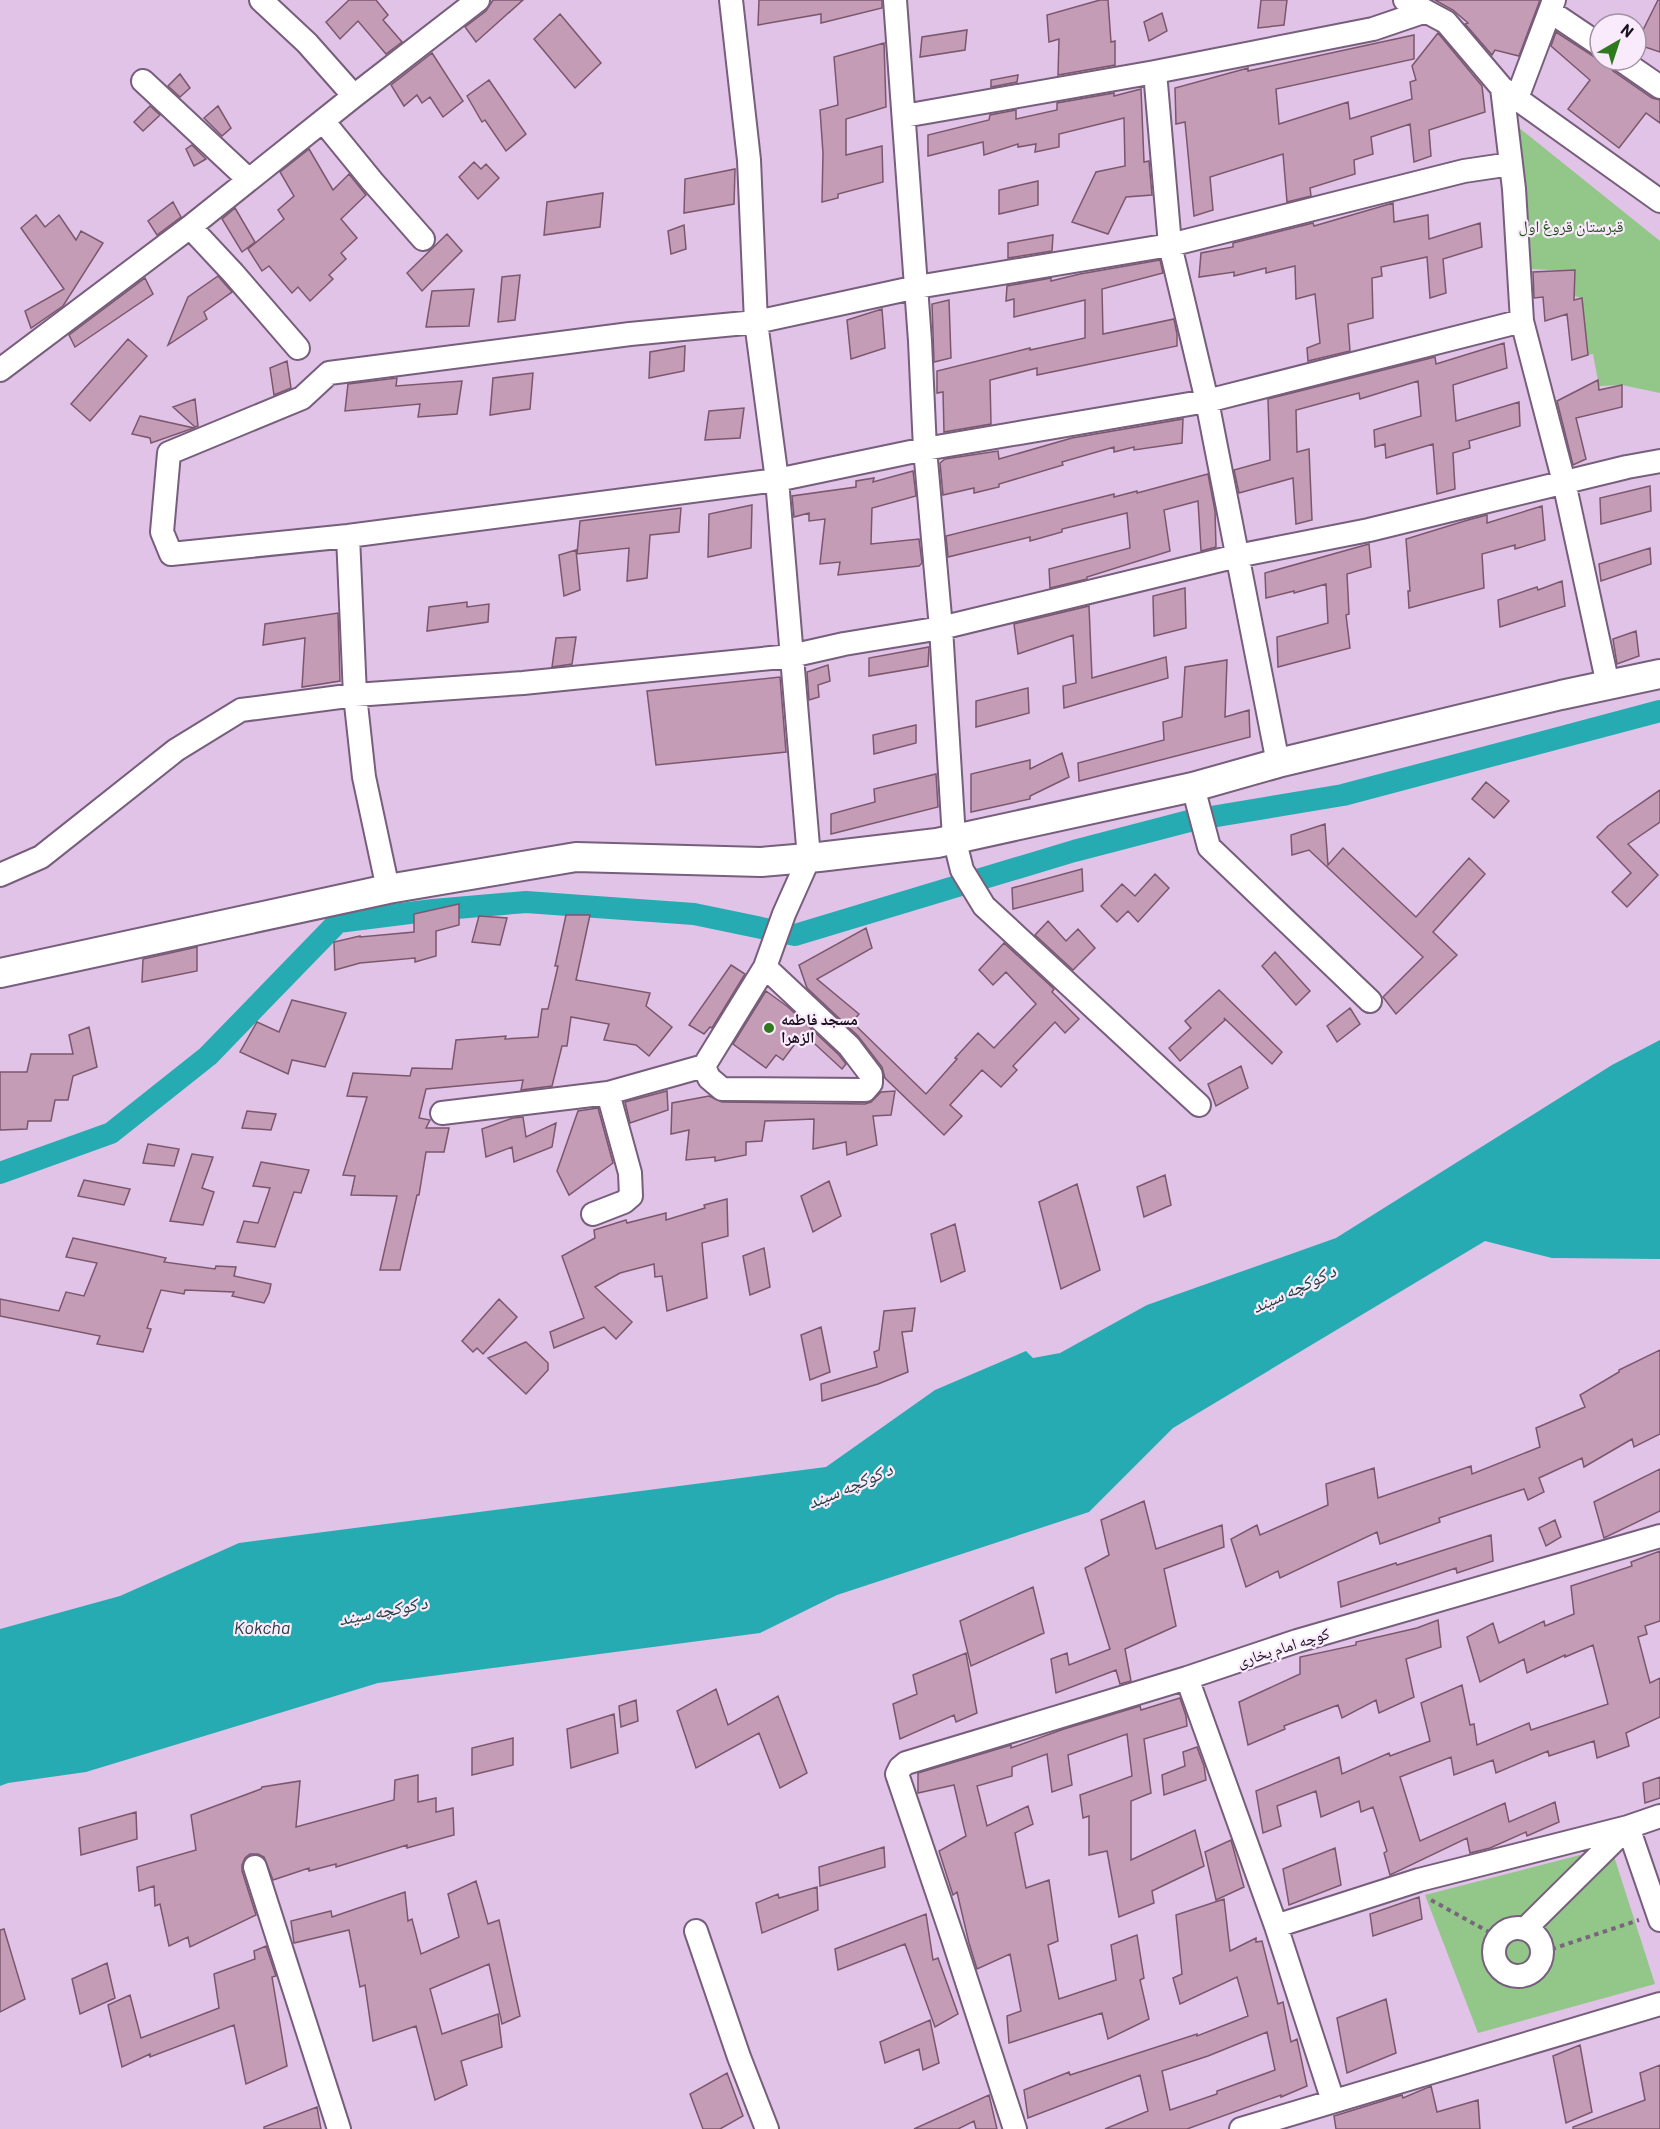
<svg xmlns="http://www.w3.org/2000/svg" width="1660" height="2129" font-family="Barlow,'Noto Naskh Arabic',sans-serif">
  <style>
    .green { fill: #93c689 }
    .water { fill: #26abb2 }
    .lines { fill: none; stroke-linecap: round; stroke-linejoin: round }
    .canal { stroke: #26abb2; stroke-width: 22 }
    .building { fill: #c49cb5; stroke: #7b576e; stroke-width: 1.5; fill-rule: evenodd }
    .minor-casing { stroke: #775e7d; stroke-width: 26 }
    .tertiary-casing { stroke: #775e7d; stroke-width: 32 }
    .path { stroke: #79667e; stroke-width: 4; stroke-dasharray: 4.5 4.5; stroke-linecap: butt }
    .minor { stroke: #fff; stroke-width: 22 }
    .tertiary { stroke: #fff; stroke-width: 28 }
    .poi-dot { fill: #2f791f; stroke: #f9eafc; stroke-width: 2 }
    .labels { text-anchor: middle; stroke-width: 4.5; stroke-linejoin: round; paint-order: stroke }
    .park-label { font-size: 16px; fill: #214e17; stroke: #f9eafc }
    .poi-label { font-size: 16px; font-weight: bold; fill: #1a101d; stroke: #f9eafc; text-anchor: start }
    .street-label { font-size: 16px; fill: #1a101d; stroke: #f9eafc }
    .water-label { font-size: 18px; font-style: italic; fill: #233e3f; stroke: #f9eafc }
  </style>
  <rect width="100%" height="100%" fill="#e0c3e6"/>
  <path class="green" d="M1518,127L1660,241V393L1622,385L1599,386L1593,354L1588,355L1582,298L1574,296L1575,271L1530,269Z
    M1611,1847L1655,1984L1478,2033L1425,1895Z"/>
  <path class="water" d="M1660,1040V1259L1552,1258L1485,1241L1173,1428L1089,1512L837,1595L760,1633L378,1683L86,1772L8,1783L0,1786V1629L120,1596L239,1543L826,1467L935,1390L1026,1351L1033,1358L1060,1353L1147,1305L1336,1238L1612,1065Z"/>
  <g class="lines">
    <path class="canal" d="M0,1173L111,1133L208,1056L338,922L433,910L526,902L694,914L795,935L1074,851L1193,820L1343,795L1660,711"/>
  </g>
  <path class="building" d="M349,0H376L388,15L383,20L402,42L386,54L358,21L340,39L326,22Z
    M493,0H523L476,42L465,27L486,11Z
    M759,0H882V8L821,23V14L758,25Z
    M1100,0H1108L1111,42L1115,41V65L1058,75L1059,39L1049,42L1047,15Z
    M1261,0H1287L1284,25L1258,28Z
    M1435,0H1540L1519,56L1495,50L1492,55L1465,24L1468,23L1453,10Z
    M1658,0H1660V52L1636,44Z
    M1162,13L1167,31L1149,41L1144,22Z
    M560,14L601,63L575,88L534,39Z
    M967,30L965,50L920,57L922,37Z
    M1556,32L1599,60H1608L1609,66L1613,71L1652,98L1660,100V123L1646,113L1619,148L1568,109L1590,80L1551,46Z
    M1438,33L1482,86L1485,112L1429,130L1431,156L1414,162L1410,124L1371,137L1373,154L1354,160L1355,174L1310,188L1311,196L1287,202L1283,154L1210,177L1213,210L1194,216L1185,122L1176,124L1175,88L1248,68V71L1414,35V59L1276,89L1279,124L1348,102L1350,119L1412,99L1410,82L1416,80L1412,66Z
    M884,43L886,107L846,119V155L882,146L883,182L838,194V198L822,202L823,153L820,110L838,105L834,57Z
    M432,53L463,101L443,117L430,97L422,103L417,95L404,106L391,85Z
    M180,74L190,88L180,97L168,86Z
    M1018,75L1017,82L991,87V80Z
    M489,80L526,134L506,151L485,120L482,122L467,96Z
    M1141,89L1144,162L1149,161L1152,195L1126,197L1108,234L1072,222L1096,172L1125,166L1124,118L1059,134V147L1035,152L1036,144L1018,147V144L984,155L983,142L928,156V135L989,120L990,115L1016,110V119L1057,110V103L1114,93V96Z
    M150,106L160,115L143,131L134,122Z
    M218,106L231,128L222,136L204,118Z
    M192,145L206,159L194,166L186,149Z
    M309,149L333,190L349,174L366,195L341,219L357,238L341,253L346,259L329,275L333,279L310,301L298,287L292,293L269,266L262,271L248,249L284,219L278,210L294,196L280,172Z
    M474,162L481,169L486,164L499,178L478,199L459,177Z
    M735,169L734,204L684,213L685,179Z
    M1038,181V205L999,214V190Z
    M603,193L600,227L544,235L547,202Z
    M173,202L181,217L157,235L148,221Z
    M1393,203L1394,222L1428,215L1429,239L1480,223L1482,247L1443,259L1446,293L1430,298L1427,257L1381,267L1382,276L1372,278L1373,318L1348,324L1350,351L1308,361L1307,348L1320,343L1315,294L1296,299L1295,266L1266,273V268L1234,276V272L1199,277L1201,253L1233,247V243L1313,223L1314,226Z
    M235,208L255,242L242,252L222,219Z
    M36,215L45,227L59,215L76,240L81,231L103,243L63,306L31,328L25,311L64,289L21,228Z
    M684,225L686,249L671,254L668,231Z
    M447,234L462,251L422,291L407,273Z
    M1053,235L1052,251L1008,258V243Z
    M1160,260L1163,273L1102,289L1103,334L1174,319L1177,334V346L1037,375V368L990,380L991,424L944,432L943,392L937,393V371L1030,348V350L1085,338V300L1014,317V299L1006,301L1007,286L1051,278V281L1080,274Z
    M1575,270L1574,300L1582,298L1588,355L1572,360L1567,314L1545,321L1543,297L1534,298L1533,272Z
    M520,275L515,320L498,322L502,277Z
    M218,276L232,292L204,312L207,319L168,345L188,297Z
    M145,278L153,294L75,347L69,335Z
    M474,289L469,326L426,327L432,291Z
    M949,300L951,358L934,362L932,304Z
    M882,309L885,348L851,359L847,320Z
    M128,339L147,356L90,421L71,404Z
    M1504,343L1507,368L1453,385L1456,421L1519,402L1520,426L1469,441L1470,448L1453,453L1455,489L1437,494L1433,444L1386,458L1385,444L1375,447L1374,430L1421,416L1418,381L1360,399L1359,393L1296,410L1297,452L1309,449L1312,520L1296,524L1293,478L1239,493L1234,470L1270,460L1268,399L1435,357L1436,364Z
    M685,346L684,371L649,378L650,352Z
    M287,361L291,388L274,395L270,368Z
    M533,373L530,409L490,415L493,378Z
    M397,378L396,386L462,381L457,414L418,417L420,404L345,411L348,384Z
    M1598,380L1599,390L1622,385V407L1576,418L1586,459L1573,465L1557,401Z
    M195,399L198,426L195,427L173,407Z
    M744,408L740,438L705,440L709,411Z
    M140,416L194,428L151,443L150,438L132,434Z
    M1183,419L1182,443L1134,450V447L1114,452V447L1062,462L1063,465L999,484V487L974,493V488L943,495L940,463L945,459L998,451L999,459L1072,438Z
    M913,471L916,496L872,508L871,544L919,539L922,563L919,566L838,575L840,562L820,564L825,519L809,521V513L794,517L792,496L856,487V481L874,478L873,482Z
    M1208,474L1215,511L1216,547L1201,551L1198,501L1164,510L1170,551L1087,577V579L1050,588L1049,569L1130,548L1127,513L1062,529V532L1030,541V537L948,557L946,536L1114,494V497L1137,491V493Z
    M1650,486L1651,511L1601,524L1600,498Z
    M752,505L751,548L708,557L709,514Z
    M1542,506L1545,540L1515,549V545L1482,554L1484,588L1409,608L1408,591H1410L1406,539L1468,520L1487,515V523Z
    M681,508L679,532L650,535L647,578L627,581L629,548L577,554L580,521Z
    M1369,544L1371,567L1347,574L1349,614L1346,615L1350,648L1278,667L1277,637L1328,623L1326,584L1294,593V591L1266,598L1265,573Z
    M1650,548L1651,564L1601,581L1599,564Z
    M576,550L580,590L564,596L559,555Z
    M1562,581L1565,606L1500,627L1498,600L1537,587L1538,590Z
    M1185,588L1186,628L1154,636L1153,596Z
    M467,602V607L489,604L488,622L427,631L429,607Z
    M1089,606L1092,678L1166,657L1168,678L1064,708L1063,686L1076,683L1073,635L1018,654L1014,624Z
    M338,613L340,681L302,687L305,638L263,645L265,624Z
    M1636,631L1639,656L1617,664L1613,639Z
    M576,637L572,664L552,667L556,638Z
    M929,647L928,666L869,676V658Z
    M1227,660L1225,717L1249,710L1250,737L1079,781L1078,763L1164,740L1163,722L1182,717L1185,667Z
    M828,665L830,681L818,685L819,697L809,700L807,672Z
    M780,677L786,752L656,765L647,691Z
    M1028,688L1029,713L976,727V701Z
    M916,725V743L874,754L873,735Z
    M1062,753L1069,777L1030,796V799L971,812V774L1030,760V769Z
    M936,774L938,807L831,834V814L875,802L874,789Z
    M1486,782L1509,801L1494,818L1472,799Z
    M1660,790V822L1628,844L1658,875L1627,907L1612,892L1631,873L1597,837L1608,826Z
    M1325,824L1328,865L1343,848L1416,917L1469,858L1485,874L1433,932L1457,955L1396,1014L1383,997L1423,957L1309,850L1292,855L1291,835Z
    M1082,869L1083,891L1013,909L1012,888Z
    M1155,874L1169,888L1138,922L1128,911L1117,922L1101,906L1122,884L1135,896Z
    M459,904V925L436,931V956L415,962V958L360,963L335,970L334,942L360,936V937L414,932V914Z
    M566,915H590L576,980L650,993L646,1006L672,1027L649,1056L636,1045L604,1040L609,1024L571,1017L567,1046H562L552,1086L521,1090L523,1080L426,1089L419,1118L430,1120L426,1128H449L444,1152H426L419,1195H417L400,1270H380L397,1196L351,1195L355,1176L343,1175L367,1097L347,1096L353,1073L410,1076L412,1068L452,1069L456,1040L506,1036L505,1039L538,1037L542,1009H548L558,966H555Z
    M479,916L507,918L500,945L472,942Z
    M1048,921L1066,941L1078,929L1095,948L1073,970L1035,935Z
    M866,928L872,948L817,979L859,1014L852,1022L926,1094L957,1059L955,1058L978,1033L994,1048L1036,1004L1006,972L993,985L979,970L1004,943L1054,989L1052,992L1079,1019L1065,1033L1055,1022L1013,1066L1017,1070L1001,1087L982,1070L950,1105L962,1116L944,1135L885,1078L882,1067L858,1036L807,988L799,965Z
    M197,947V971L142,982L143,959Z
    M1275,952L1310,991L1296,1005L1262,966Z
    M731,965L745,974L712,1028L710,1027L704,1034L689,1025Z
    M1219,990L1282,1052L1272,1064L1224,1018L1225,1020L1180,1061L1169,1048L1191,1028L1185,1021Z
    M766,991L788,1007L839,1055L846,1064L842,1069L803,1033L783,1060L776,1055L766,1068L733,1044Z
    M292,1000L346,1013L325,1067L292,1060L288,1074L240,1052L257,1022L279,1032Z
    M1350,1008L1360,1024L1337,1042L1327,1026Z
    M89,1027L97,1067L73,1076L68,1100H55L51,1121H28L27,1129L0,1130V1072H27L31,1054H73L69,1035Z
    M1241,1066L1248,1088L1216,1106L1208,1084Z
    M667,1091L668,1110L630,1123L625,1102Z
    M895,1091L891,1115L873,1116L877,1145L847,1155L846,1142L813,1149L814,1119L765,1121L762,1141L746,1142V1155L715,1161V1157L686,1160L689,1130L671,1134L672,1103L709,1096L722,1102L865,1104L871,1102L881,1092Z
    M598,1108L613,1163L569,1195L557,1171L578,1111Z
    M247,1111L276,1114L271,1130L242,1128Z
    M523,1117L526,1137L556,1123L552,1147L514,1162L512,1147L486,1157L482,1129L513,1118Z
    M148,1144L179,1149L174,1166L143,1163Z
    M192,1154L213,1157L202,1188L214,1192L203,1225L170,1221Z
    M261,1162L309,1170L301,1193L294,1192L275,1247L237,1242L244,1221L258,1223L270,1188L253,1186Z
    M1165,1175L1171,1205L1144,1217L1137,1187Z
    M84,1180L130,1189L124,1205L78,1196Z
    M829,1181L841,1216L813,1232L801,1196Z
    M1077,1184L1100,1270L1061,1289L1039,1202Z
    M727,1199L728,1236L702,1243L707,1298L667,1311L662,1276L655,1277L654,1264L620,1273L595,1287L632,1322L616,1339L604,1327L554,1348L550,1332L584,1318L562,1256L595,1238L594,1230L626,1220L627,1223L666,1213V1220L705,1208L704,1205Z
    M955,1224L965,1271L941,1282L931,1234Z
    M73,1238L166,1258L164,1262L215,1269L216,1266L236,1267L234,1276L271,1284L269,1293L264,1303L232,1296L234,1292L185,1290L184,1294L161,1290L147,1328L151,1329L143,1352L97,1344L100,1336L0,1316V1299L59,1311L66,1292L84,1296L97,1263L66,1257Z
    M764,1248L770,1287L750,1295L743,1256Z
    M499,1299L517,1317L483,1354L477,1348L473,1352L462,1341Z
    M915,1308L912,1331L902,1332L908,1372L878,1384L822,1401L821,1384L877,1367L874,1352L879,1350L884,1311Z
    M821,1327L830,1372L810,1380L801,1335Z
    M526,1342L548,1363V1370L526,1394L488,1358Z
    M1660,1350V1434L1634,1447L1632,1439L1584,1467L1582,1458L1539,1478L1544,1492L1528,1500L1524,1489L1439,1518L1440,1522L1380,1544L1377,1532L1280,1578L1278,1571L1246,1587L1231,1539L1257,1525L1260,1535L1328,1505L1326,1484L1374,1468L1378,1498L1471,1466L1472,1474L1540,1447L1536,1428L1585,1407L1580,1395L1619,1372V1370Z
    M1660,1469V1511L1604,1538L1594,1502Z
    M1144,1501L1156,1549L1222,1525L1224,1547L1164,1569L1176,1626L1125,1649L1131,1681L1120,1684L1116,1670L1056,1693L1051,1659L1067,1653L1069,1665L1110,1649L1085,1568L1109,1555L1101,1520Z
    M1555,1520L1561,1537L1546,1546L1539,1528Z
    M1491,1535L1493,1561L1457,1573L1456,1568L1341,1607L1338,1582L1396,1563L1397,1565Z
    M1660,1551V1621L1645,1626L1647,1634L1638,1637L1650,1683L1660,1678V1717L1626,1733L1629,1746L1597,1758L1594,1741L1549,1756L1548,1751L1496,1773L1493,1760L1454,1775L1451,1757L1400,1777L1420,1841L1505,1803L1509,1822L1555,1802L1559,1822L1527,1836L1526,1832L1490,1848L1470,1853L1467,1838L1390,1875L1384,1853L1387,1851L1373,1807L1361,1812L1359,1801L1321,1817L1316,1791L1277,1806L1281,1826L1263,1833L1256,1791L1339,1757L1342,1774L1389,1753L1390,1756L1430,1741L1421,1703L1462,1685L1470,1725L1474,1724L1477,1745L1529,1723L1531,1730L1608,1704L1593,1645L1565,1657V1655L1527,1673L1524,1659L1480,1682L1467,1637L1493,1623L1499,1643L1544,1621L1545,1626L1574,1614L1571,1586L1632,1566L1631,1562Z
    M1033,1587L1044,1633L971,1666L960,1621Z
    M1438,1620L1441,1647L1406,1659L1414,1697L1379,1713L1376,1700L1342,1718L1338,1705L1284,1726L1285,1729L1248,1745L1239,1702L1300,1674V1657L1356,1645V1642L1417,1628Z
    M966,1653L977,1713L956,1722L954,1715L900,1739L893,1704L917,1694L913,1675Z
    M716,1689L728,1725L778,1696L807,1773L780,1788L759,1733L696,1768L677,1711Z
    M1180,1698L1186,1716L1187,1726L1144,1739L1151,1793L1131,1801V1860L1195,1830L1204,1866L1152,1891L1154,1903L1119,1917L1107,1851L1089,1855V1816L1083,1818L1080,1795L1132,1776L1127,1734L1068,1755L1072,1785L1052,1792L1047,1754L1012,1767V1776L977,1786L987,1826L1028,1806L1033,1824L1015,1833L1026,1888L1049,1880L1058,1941L1048,1945L1059,1999L1116,1980L1111,1945L1137,1935L1144,1978L1140,1980L1149,2019L1108,2039L1102,2013L1009,2043L1007,2016L1021,2011L1010,1954L977,1969L969,1943L957,1892L953,1895L939,1851L966,1836L954,1785L918,1793V1773L1011,1745V1748L1064,1729L1140,1706L1141,1710Z
    M636,1700L638,1721L621,1727L619,1706Z
    M614,1714L618,1753L571,1768L567,1729Z
    M513,1738V1765L472,1775V1748Z
    M1197,1747L1204,1766L1206,1780L1164,1795L1162,1775L1185,1766L1183,1752Z
    M418,1775V1802L436,1798V1812L453,1808L454,1835L407,1848V1845L336,1867V1864L309,1871V1868L273,1880L264,1857L258,1854H250L245,1858L242,1865V1871L256,1915L190,1947L188,1937L169,1946L160,1904L155,1906L154,1886L139,1891L137,1867L196,1850L191,1815L261,1789L262,1787L300,1781L296,1827L394,1800L395,1780Z
    M1660,1777V1798L1645,1803L1643,1783Z
    M136,1812L137,1839L81,1855L79,1828Z
    M1231,1840L1244,1887L1216,1900L1205,1852Z
    M884,1847L885,1867L820,1886L819,1867Z
    M1335,1848L1341,1885L1289,1905L1283,1869Z
    M476,1881L488,1924L499,1920L520,2016L502,2024L489,1964L430,1989L442,2034L498,2014L502,2047L461,2061L467,2085L435,2100L416,2026L373,2041L365,1985L360,1987L349,1930L294,1943L291,1921L331,1911L332,1917L405,1892L408,1921L412,1919L421,1954L459,1937L448,1894Z
    M817,1887L818,1910L762,1933L756,1903L778,1894L779,1898Z
    M1419,1897L1422,1919L1373,1936L1370,1914Z
    M1224,1899L1230,1951L1256,1938V1942L1262,1941L1278,2004L1283,2002L1291,2042L1297,2039L1307,2086L1281,2097V2095L1187,2129H1105L1148,2111L1140,2075L1028,2118L1024,2090L1069,2072L1070,2075L1197,2034V2036L1248,2016L1237,1977L1180,2004L1173,1978L1182,1974L1176,1915ZM1267,2032L1275,2070L1217,2091V2094L1170,2110L1162,2071L1208,2056Z
    M926,1914L933,1960L938,1958L958,2014L935,2027L905,1944L838,1970L835,1949Z
    M4,1929L25,1999L0,2012V1930Z
    M266,1946L276,1976L272,1977L287,2066L246,2084L234,2025L150,2057V2054L122,2067L108,2005L130,1995L141,2038L219,2008L214,1974L255,1959L254,1951Z
    M107,1963L115,1998L80,2014L72,1979Z
    M1386,1999L1396,2053L1347,2073L1337,2018Z
    M930,2020L939,2063L923,2070L919,2049L885,2063L880,2042Z
    M1580,2045L1592,2112L1566,2123L1553,2056Z
    M1660,2065V2129H1573V2127L1645,2100L1640,2073Z
    M727,2073L743,2116L720,2129H703L690,2094Z
    M1431,2086L1437,2112L1478,2100L1480,2129H1336L1334,2116L1402,2095L1403,2098Z
    M989,2095L997,2129H976L974,2121L958,2129H914Z
    M317,2107L321,2129H264V2127Z"/>
  <g class="lines">
    <g class="minor-casing">
      <path id="minor" d="M261,0L307,43L354,96
        M895,0L920,341L925,449L941,628L954,838L962,870L984,906L1199,1105
        M1405,0L1446,22L1502,88L1514,189L1522,321L1564,482L1608,685
        M1551,12L1600,45
        M1621,60L1660,87
        M1155,72L1373,29L1426,11
        M143,81L249,180
        M1502,88L1660,201
        M1517,98L1554,0
        M904,116L1155,72L1170,245L1207,401L1278,763
        M323,121L372,181L423,239
        M1511,164L1464,171L1170,245L917,287L756,322L630,334L329,373L302,398L169,453L162,532L171,554L348,536L777,480L925,449L1207,401L1522,321
        M190,227L233,273L298,348
        M0,370L190,227L354,96L478,0
        M348,536L355,695L364,777L388,889
        M1193,787L1209,847L1370,1001
        M0,875L41,857L176,750L241,710L355,695L523,683L791,656L844,644L941,628L1237,556L1369,530L1627,467L1660,461
        M704,1066L709,1078L722,1089L865,1090L871,1083V1075L849,1046L765,967
        M442,1113L608,1093L704,1066L765,967L784,914L809,858L777,480L756,322L749,160L731,0
        M593,1214L624,1202L631,1196L630,1173L608,1093
        M1187,1678L1276,1926L1333,2101
        M255,1867L339,2129
        M1276,1926L1419,1880L1628,1827L1660,1816
        M1494 1952a24 24 0 1 1 48 0a24 24 0 1 1-48 0Z
        M1526,1928L1628,1827L1660,1920
        M696,1931L739,2057L767,2129
        M1015,2129L952,1936L897,1774L900,1768L906,1763L1187,1678L1297,1641L1660,1536
        M1241,2129L1660,2004"/>
    </g>
    <g class="tertiary-casing">
      <path id="tertiary" d="M0,973L388,889L576,857L761,862L819,857L937,843L1193,787L1278,763L1561,695L1660,674"/>
    </g>
    <path class="path" d="M1431,1900L1498,1937
      M1543,1952L1639,1920"/>
    <use href="#minor" class="minor"/>
    <use href="#tertiary" class="tertiary"/>
  </g>
  <circle class="poi-dot" cx="769" cy="1028" r="6"/>
  <g class="labels">
    <g class="park-label">
      <text x="1571" y="232">قبرستان قروغ اول</text>
    </g>
    <g class="poi-label">
      <text x="781" y="1025">مسجد فاطمه<tspan x="781" dy="18">الزهرا</tspan></text>
    </g>
    <g class="street-label">
      <text transform="translate(1283 1647) rotate(-18)" y="6">کوچه امام بخاری</text>
    </g>
    <g class="water-label">
      <text transform="translate(1294 1289) rotate(-25)" y="6">د کوکچه سیند</text>
      <text transform="translate(850 1486) rotate(-23)" y="6">د کوکچه سیند</text>
      <text transform="translate(383 1611) rotate(-11)" y="6">د کوکچه سیند</text>
      <text x="262" y="1634">Kokcha</text>
    </g>
  </g>
  <g transform="translate(1618 42) rotate(39)"><circle r="28" fill="#f9eafc" stroke="#a093a3" stroke-width="1.5"/>
  <path d="M0-4.5L10 22L0 15L-10 22Z" fill="#2f791f"/>
  <text y="-9" font-size="16" font-weight="bold" text-anchor="middle" fill="#1a101d">N</text>
  </g>
</svg>
